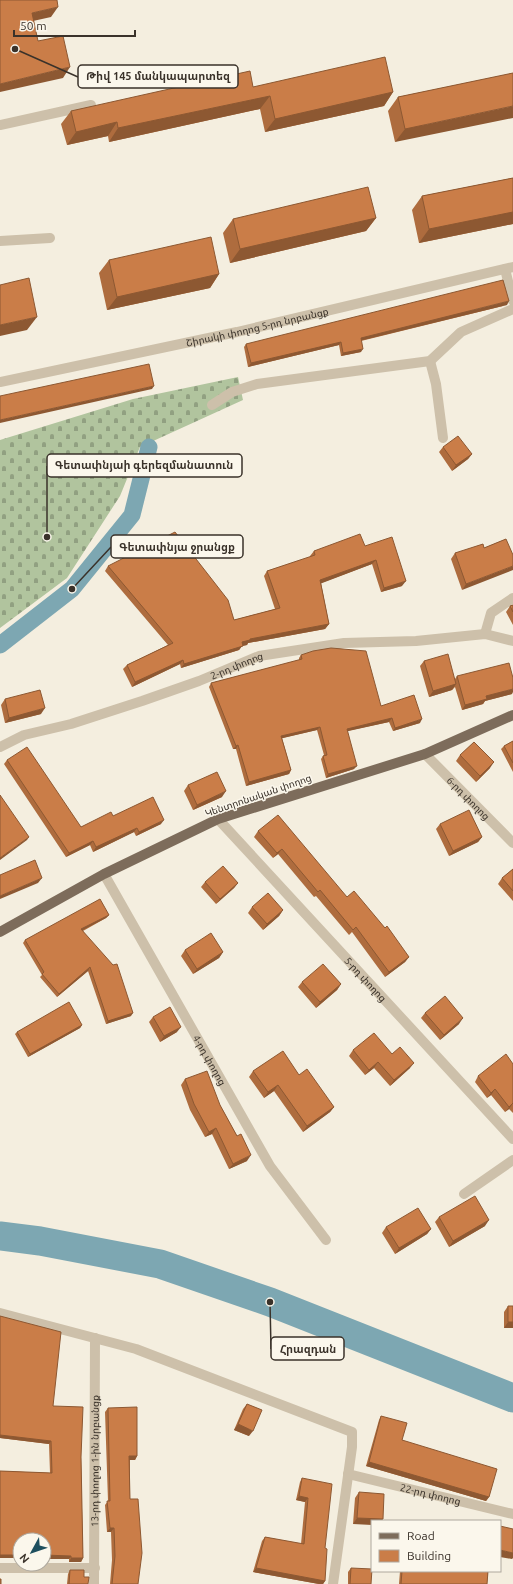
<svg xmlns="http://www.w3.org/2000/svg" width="513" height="1584" font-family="Ubuntu,'Noto Sans Armenian',sans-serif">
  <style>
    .cemetery { fill: url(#cemetery-stones) }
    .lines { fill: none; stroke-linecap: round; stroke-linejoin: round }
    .canal { stroke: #7da7b2; stroke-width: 17 }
    .river { stroke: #7da7b2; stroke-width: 29 }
    .minor { stroke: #cdc0aa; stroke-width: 10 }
    .major { stroke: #7d6c5b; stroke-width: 10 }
    .wall { fill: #ae6c3e }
    .shaded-wall { fill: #8d5832 }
    .building { fill: #ca7d48; stroke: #8d5832 }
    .labels { text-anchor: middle; stroke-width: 3; stroke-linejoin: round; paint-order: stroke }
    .street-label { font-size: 10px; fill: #3a322a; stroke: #fbf7ec }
    .leader { fill: none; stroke: #3a322a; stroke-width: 1.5 }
    .callout-dot { fill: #3a322a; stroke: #fbf7ec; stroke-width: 1.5 }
    .callout { fill: #fbf7ec; stroke: #3a322a; stroke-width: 1.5 }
    .callout-label { font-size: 11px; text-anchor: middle; font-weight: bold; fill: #3a322a }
  </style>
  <defs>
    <pattern id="cemetery-stones" width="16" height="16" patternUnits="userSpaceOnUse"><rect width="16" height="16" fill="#b1c49e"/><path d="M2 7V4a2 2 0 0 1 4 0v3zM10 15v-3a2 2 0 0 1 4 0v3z" fill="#91a081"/></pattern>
  </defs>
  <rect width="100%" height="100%" fill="#f4eedf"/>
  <path class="cemetery" d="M238,377L243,400L140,447L120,496L67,578L0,628V440L133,399Z"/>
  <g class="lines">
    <path class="canal" d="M0,645L72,589L132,515L149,447"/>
    <path class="river" d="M0,1236L40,1241L160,1264L270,1302L513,1398"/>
    <g class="minor">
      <path d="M0,125L91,105"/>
      <path d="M0,241L50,238"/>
      <path d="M505,269L513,301"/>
      <path d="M430,361L436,384L443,438"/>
      <path id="s1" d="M0,382L237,332L513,267"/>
      <path d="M212,405L232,392L257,384L430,361L461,332L513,309"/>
      <path d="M485,634L491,613L513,598"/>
      <path id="s2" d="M0,747L24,735L71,724L142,701L199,681L259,656L344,643L416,641L485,634L513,641"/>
      <path id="s3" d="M425,754L513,843"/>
      <path id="s4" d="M218,819L513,1139"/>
      <path id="s5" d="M104,874L270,1166L326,1240"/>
      <path d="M464,1194L513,1160"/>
      <path d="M0,1313L136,1349L352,1432V1447L333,1584"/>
      <path id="s6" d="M348,1474L513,1514"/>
      <path d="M0,1568H95"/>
      <path id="s7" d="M94,1584L95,1338"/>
    </g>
    <path class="major" d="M0,932L104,874L218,819L425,754L513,715"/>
  </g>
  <path class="wall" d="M513,73L395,142L388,111L398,97Z
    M253,87L393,92L384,106L265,132L260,109L109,142L108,136L67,145L61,124L71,111Z
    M513,178V224L419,243L412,210L422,196Z
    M376,218L366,231L230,263L223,233L233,219Z
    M109,260L219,274L210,288L107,310L99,273Z
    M507,305L361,341V352L341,356L339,345L248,367L244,347L246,344Z
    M443,447L472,454L468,459L452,471L439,452Z
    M506,539L462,590L451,559L455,553L484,548Z
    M365,546L402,586L381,592L372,564L321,583L329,624L325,629L248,643L247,645L242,646L239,650L181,668L180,664L132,687L123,669L127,665L168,645L105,571L108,566L234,620L275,609L264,576L267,571L311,557L310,556L314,551Z
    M513,605V625L506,612L510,606Z
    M301,655L381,706L420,723L393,731L389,722L347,731L354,769L326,778L321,759L323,756L324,755L317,730L282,738L291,770L289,774L246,786L236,749H233L209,687L211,683L299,660V658Z
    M424,661L455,679L457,676L512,694L485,701L483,704L462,710L455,687L452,690L429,697L420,666Z
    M5,699L41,714L5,723L1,705Z
    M513,741V772L501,749L504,746Z
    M460,755L490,768L476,782L456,761Z
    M7,760L81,827L113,816L161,824L136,836L134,832L93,852L90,845L66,857L4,764Z
    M188,785L222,797L193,810L184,791Z
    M440,824L482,837L478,842L449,856L436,829Z
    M258,831L347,897L409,957L405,962L385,977L352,932L349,935L316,896L314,897L278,854L273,858L254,837Z
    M513,869V901L498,884L502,878Z
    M205,882L238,883L234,888L216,904L201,887Z
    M252,907L283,910L279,916L263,930L248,913Z
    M109,915L106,918L83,931L131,1016L106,1024L88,971L57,997L40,977L42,975L23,943L25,940Z
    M185,950L223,952L219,958L193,974L181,956Z
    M302,982L341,984L337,990L316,1008L298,987Z
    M425,1013L459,1024L440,1040L421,1018Z
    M153,1017L177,1032L160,1042L149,1022Z
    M82,1025L80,1028L28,1057L15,1034L17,1032Z
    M353,1050L392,1054L410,1068L390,1086L374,1068L365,1075L349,1056Z
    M513,1064V1113L509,1109L505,1112L491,1095L487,1098L475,1082L478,1076Z
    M253,1071L299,1075L334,1107L330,1112L303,1132L274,1091L264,1098L249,1077Z
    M185,1079L220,1105L237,1136L247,1161L229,1169L212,1134L205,1137L190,1110L181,1085Z
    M439,1217L485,1226L449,1247L435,1222Z
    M386,1227L431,1229L427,1234L395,1254L382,1233Z
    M508,1306L513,1328H504V1312Z
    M0,1316L53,1406L81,1457L83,1558L81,1562H69V1559H44V1540L20,1558H0V1471L50,1473L49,1444L0,1438Z
    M247,1404L249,1436L234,1430L243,1409Z
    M108,1408L137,1456L135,1460H130V1499L138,1584H110L112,1560L111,1532H107L105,1505L108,1501L105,1412Z
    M381,1416L402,1440L489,1497L486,1501L366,1466L379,1420Z
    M302,1478L325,1548V1581L323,1584H319L253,1572L262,1541L265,1537L301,1544L305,1502L296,1500L300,1482Z
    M359,1492L383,1519L381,1521H372L353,1524L355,1498Z
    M351,1568L371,1584H348V1572Z
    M70,1570L84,1577L88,1584H67L68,1574Z
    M400,1571H488L487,1584H399Z"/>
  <path class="shaded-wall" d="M58,7L51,17L24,23L32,13Z
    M70,67L63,78L0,92V84Z
    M393,92L384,106L265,132L275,119Z
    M270,96L260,109L109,142L118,128Z
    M513,106V118L395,142L405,129Z
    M117,122L108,136L67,145L76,132Z
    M513,212V224L419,243L429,229Z
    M376,218L366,231L230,263L240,249Z
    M219,274L210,288L107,310L117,297Z
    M509,301L507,305L359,341L361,338Z
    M37,317L27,330L0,336V325Z
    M341,342L339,345L248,367L251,363Z
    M363,349L361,352L341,356L343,353Z
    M154,386L152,389L0,423V420Z
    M472,454L468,459L452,471L456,465Z
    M376,560L372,564L317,585L320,580Z
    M513,566V570L462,590L466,584Z
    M406,581L402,586L381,592L384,588Z
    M329,624L325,629L248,643L247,645L242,646L239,650L181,668L184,664L250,639Z
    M183,660L180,664L132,687L135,682Z
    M456,684L452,690L429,697L433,691Z
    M513,689V692L512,694L485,701L483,704L462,710L465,705L486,696Z
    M45,708L41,714L5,723L9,718Z
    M392,718L389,722L344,732L347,729Z
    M422,719L420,723L393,731L395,728Z
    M320,727L317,730L279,739L281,736Z
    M238,745L236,749H233L236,746Z
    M494,762L490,768L476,782L480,776Z
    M357,766L354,769L326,778L328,774Z
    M291,770L289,774L246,786L249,782Z
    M226,791L222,797L193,810L197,805Z
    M164,820L161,824L136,836L139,832Z
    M137,828L134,832L93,852L96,847Z
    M29,837L27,840L0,860V858Z
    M482,837L478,842L449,856L453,851Z
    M93,841L90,845L66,857L69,853Z
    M282,849L278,854L273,858L277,853Z
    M42,878L38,883L0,899V896Z
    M238,883L234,888L216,904L220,899Z
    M283,910L279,916L263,930L267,924Z
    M109,915L106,918L79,932L81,929Z
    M223,952L219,958L193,974L197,969Z
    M409,957L405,962L385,977L389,972Z
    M90,967L88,971L57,997L59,994Z
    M341,984L337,990L316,1008L320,1002Z
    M133,1013L131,1016L106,1024L108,1021Z
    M463,1018L459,1024L440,1040L444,1035Z
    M82,1025L80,1028L28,1057L30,1054Z
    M181,1027L177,1032L160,1042L164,1036Z
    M378,1062L374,1068L365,1075L369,1070Z
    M414,1063L410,1068L390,1086L394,1080Z
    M278,1085L274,1091L264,1098L268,1092Z
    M495,1089L491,1095L487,1098L491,1093Z
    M513,1103L509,1109L505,1112L509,1107Z
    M334,1107L330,1112L303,1132L307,1126Z
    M216,1128L212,1134L205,1137L209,1132Z
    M251,1155L247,1161L229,1169L233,1164Z
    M489,1220L485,1226L449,1247L453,1241Z
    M431,1229L427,1234L395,1254L399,1248Z
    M508,1322H513V1328H504Z
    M238,1424L253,1431L249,1436L234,1430Z
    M0,1435L51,1441L49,1444L0,1438Z
    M129,1456H137L135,1460H127Z
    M369,1462L489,1497L486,1501L366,1466Z
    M299,1496L308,1498L305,1502L296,1500Z
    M357,1518L383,1519L381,1521H372V1525L353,1524Z
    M110,1528H114L111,1532H107Z
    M500,1550L513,1553V1558L512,1559L500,1557Z
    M0,1555H20V1558H0Z
    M44,1555L71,1556L69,1559H44Z
    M71,1558H83L81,1562H69Z
    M256,1568L325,1581L323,1584H319L253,1572Z"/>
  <path class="building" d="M0,0H57L58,7L32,13L38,41L63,36L70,67L0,84Z
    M385,57L393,92L275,119L270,96L118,128L117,122L76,132L71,111L250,71L253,87Z
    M513,73V106L405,129L398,97Z
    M513,178V212L429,229L422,196Z
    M368,187L376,218L240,249L233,219Z
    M211,237L219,274L117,297L109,260Z
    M29,278L37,317L0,325V285Z
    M503,280L509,301L361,338L363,349L343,353L341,342L251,363L246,344Z
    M149,364L154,386L0,420V396Z
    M458,436L472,454L456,465L443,447Z
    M175,532L228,600L234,620L280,608L267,571L315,555L314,551L360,534L365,546L392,537L406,581L384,588L376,560L320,580L329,624L250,639V640L242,642L243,646L184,664L183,660L135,682L127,665L173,643L108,566Z
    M506,539L513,555V566L466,584L455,553L483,544L484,548Z
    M513,605V612L510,606Z
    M331,648L366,651L381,706L414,695L422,719L395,728L392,718L347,729L357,766L328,774L323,756L327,755L320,727L281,736L291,770L249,782L238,745L236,746L211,683L302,659L301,655L313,651Z
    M448,654L456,684L433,691L424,661Z
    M509,663L513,678V689L486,696L487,699L465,705L457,676Z
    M40,690L45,708L9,718L5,699Z
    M513,741V763L504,746Z
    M474,742L494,762L480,776L460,755Z
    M27,747L81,827L111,812L113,816L153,797L164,820L139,832L137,828L96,847L93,841L69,853L7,760Z
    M217,772L226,791L197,805L188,785Z
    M0,795L29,837L0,858Z
    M469,810L482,837L453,851L440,824Z
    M278,815L347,897L354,891L385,928L387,926L409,957L389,972L356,927L353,930L320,890L318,892L282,849L277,853L258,831Z
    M35,860L42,878L0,896V875Z
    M223,866L238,883L220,899L205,882Z
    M513,869V891L502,878Z
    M268,893L283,910L267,924L252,907Z
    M100,899L109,915L81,929L113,965L117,964L133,1013L108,1021L90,967L59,994L42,974L44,972L25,940Z
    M211,933L223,952L197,969L185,950Z
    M323,964L341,984L320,1002L302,982Z
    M445,996L463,1018L444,1035L425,1013Z
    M69,1002L82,1025L30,1054L17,1032Z
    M170,1007L181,1027L164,1036L153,1017Z
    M374,1033L392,1054L400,1047L414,1063L394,1080L378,1062L369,1070L353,1050Z
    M283,1051L299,1075L307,1069L334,1107L307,1126L278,1085L268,1092L253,1071Z
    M506,1054L513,1064V1103L509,1107L495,1089L491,1093L478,1076Z
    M207,1071L220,1105L237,1136L241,1134L251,1155L233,1164L216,1128L209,1132L194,1104L185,1079Z
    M475,1196L489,1220L453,1241L439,1217Z
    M418,1208L431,1229L399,1248L386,1227Z
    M508,1306H513V1322H508Z
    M0,1316L61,1332L53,1406L83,1407L81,1457L83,1558H71V1556L44,1555V1540H20V1555H0V1471L52,1473L51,1441L0,1435Z
    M247,1404L262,1410L253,1431L238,1424Z
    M137,1407V1456H129L130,1499H138L142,1553L138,1584H112L115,1556L114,1528H110L107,1501H110L108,1408Z
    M381,1416L407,1423L402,1440L497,1469L489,1497L369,1462Z
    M302,1478L332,1484L325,1548L327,1549L325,1581L256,1568L265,1537L304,1544L308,1498L299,1496Z
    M359,1492L384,1494L383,1519L357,1518Z
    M500,1526L513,1529V1553L500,1550Z
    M351,1568L372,1569L371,1584H350Z
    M70,1570H84V1577H89L88,1584H69Z
    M402,1571H488L487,1584H401Z
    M0,1579H1V1584H0Z"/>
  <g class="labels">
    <g class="street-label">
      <text dy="4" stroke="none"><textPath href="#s1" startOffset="263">Շիրակի փողոց 5-րդ նրբանցք</textPath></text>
      <text dy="4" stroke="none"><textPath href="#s2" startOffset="251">2-րդ փողոց</textPath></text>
      <text transform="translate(258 795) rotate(-19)" y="4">Կենտրոնական փողոց</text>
      <text dy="4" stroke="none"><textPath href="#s3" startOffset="62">6-րդ փողոց</textPath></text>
      <text dy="4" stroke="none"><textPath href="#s4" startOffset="218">5-րդ փողոց</textPath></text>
      <text dy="4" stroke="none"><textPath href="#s5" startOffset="214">4-րդ փողոց</textPath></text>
      <text dy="4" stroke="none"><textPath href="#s7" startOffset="123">13-րդ փողոց 1-ին նրբանցք</textPath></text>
      <text dy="4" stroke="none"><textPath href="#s6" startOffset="85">22-րդ փողոց</textPath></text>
    </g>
  </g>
  <path class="leader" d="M15 49L78 77M47 537L47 466M72 589L111 547M270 1302L271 1349"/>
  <g class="callout-dot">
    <circle cx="15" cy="49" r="4"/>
    <circle cx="47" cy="537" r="4"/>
    <circle cx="72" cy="589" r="4"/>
    <circle cx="270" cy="1302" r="4"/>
  </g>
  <g class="callout">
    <rect x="78" y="65" width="160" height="23" rx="4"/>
    <rect x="47" y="454" width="195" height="23" rx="4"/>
    <rect x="111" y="535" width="132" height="23" rx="4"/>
    <rect x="271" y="1337" width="73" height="23" rx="4"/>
  </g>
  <g class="callout-label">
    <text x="158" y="80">Թիվ 145 մանկապարտեզ</text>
    <text x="144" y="469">Գետափնյաի գերեզմանատուն</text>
    <text x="177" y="551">Գետափնյա ջրանցք</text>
    <text x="308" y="1353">Հրազդան</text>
  </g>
  <rect x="371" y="1520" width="130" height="52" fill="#fbf7ec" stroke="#aea89e"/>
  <rect x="379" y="1533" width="20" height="6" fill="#7d6c5b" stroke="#aea89e"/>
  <text x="407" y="1540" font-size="12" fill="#3a322a">Road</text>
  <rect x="379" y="1550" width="20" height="12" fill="#ca7d48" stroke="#aea89e"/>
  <text x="407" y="1560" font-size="12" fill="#3a322a">Building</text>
  <g transform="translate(32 1552) rotate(230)"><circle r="19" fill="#fbf7ec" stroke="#aea89e"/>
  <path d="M0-3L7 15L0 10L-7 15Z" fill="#1e4f5e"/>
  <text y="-6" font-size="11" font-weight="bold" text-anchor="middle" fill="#3a322a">N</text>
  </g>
  <path d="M14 30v6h121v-6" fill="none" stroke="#3a322a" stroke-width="2"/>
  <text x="20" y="30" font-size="12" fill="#3a322a" stroke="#fbf7ec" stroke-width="3" paint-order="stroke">50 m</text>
</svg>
